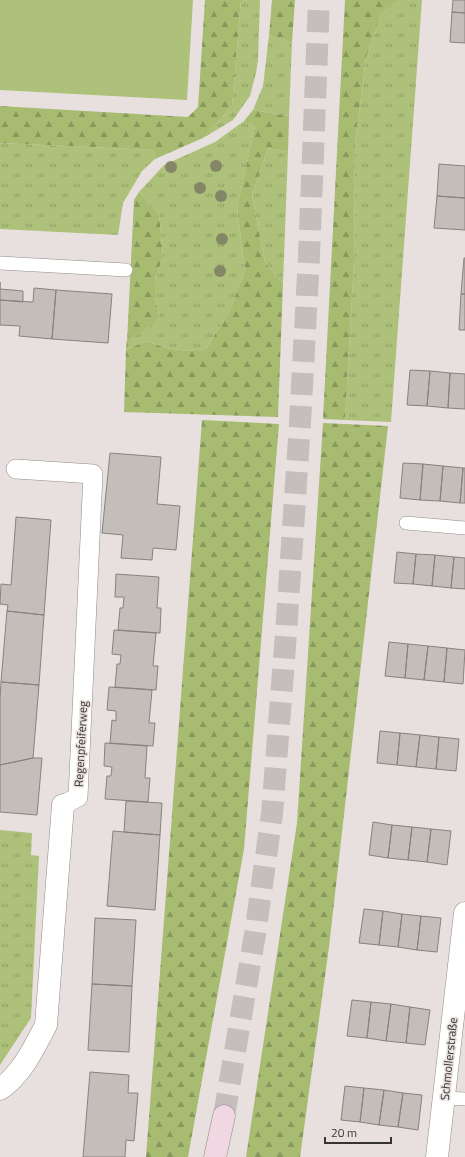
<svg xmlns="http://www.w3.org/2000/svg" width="465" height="1157" font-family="'Titillium Web',sans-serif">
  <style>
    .grass { fill: url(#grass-tufts) }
    .forest { fill: url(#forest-firs) }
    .garden { fill: #aec17a }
    .building { fill: #c4bebb; stroke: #88827f }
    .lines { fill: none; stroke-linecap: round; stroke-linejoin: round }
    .secondary-tunnel { stroke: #c4bebc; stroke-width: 22; stroke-dasharray: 22 11; stroke-linecap: butt }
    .service-casing { stroke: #918b89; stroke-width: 14 }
    .pedestrian-casing { stroke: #918b89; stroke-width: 20 }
    .minor-casing { stroke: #918b89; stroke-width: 23 }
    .secondary-casing { stroke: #918b89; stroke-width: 23 }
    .service { stroke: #fff; stroke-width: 13 }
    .pedestrian { stroke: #fff; stroke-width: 19 }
    .minor { stroke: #fff; stroke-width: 22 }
    .secondary { stroke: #f0d7e2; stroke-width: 22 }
    .tree { fill: #848767 }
    .labels { text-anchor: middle; stroke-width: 3; stroke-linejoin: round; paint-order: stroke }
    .street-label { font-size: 12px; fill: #363433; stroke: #e7e0de }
  </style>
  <defs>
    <pattern id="grass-tufts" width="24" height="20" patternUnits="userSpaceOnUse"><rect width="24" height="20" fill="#aec17a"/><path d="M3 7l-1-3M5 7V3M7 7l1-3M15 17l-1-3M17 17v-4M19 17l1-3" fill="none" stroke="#8e9e65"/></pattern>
    <pattern id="forest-firs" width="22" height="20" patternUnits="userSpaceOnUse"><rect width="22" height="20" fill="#a7bb71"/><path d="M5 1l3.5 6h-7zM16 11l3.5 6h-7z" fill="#89995d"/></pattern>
  </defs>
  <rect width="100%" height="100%" fill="#e7e0de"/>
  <path class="grass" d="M241,0H260L258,60L256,73L250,96L233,120L203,138L232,106Z
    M399,0H422L391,422L345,420L354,262L355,143L366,58L381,14Z
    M269,35L292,42L289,116L253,110L263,86Z
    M244,121L255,126L237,208L245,270L230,310L206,349L187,351L166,348L146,341L126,350V342L156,322L159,314L155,298V279L163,257L159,214L139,192L164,165L215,142Z
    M0,143L154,150L155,159L142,171L123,203L118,235L0,229Z
    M268,148L288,152L283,283L265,263L252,195Z
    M0,830L32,833L31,855L39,856L31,1018L0,1065Z"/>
  <path class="forest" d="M205,0H241L232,106L203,138L155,159L154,150L0,143V106L188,117L198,107Z
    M272,0H295L292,42L269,35Z
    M345,0H399L381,14L366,58L355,143L354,262L345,420L323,419Z
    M253,110L289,116L288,152L268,148L252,195L265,263L283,283L278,417L124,412L126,350L146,341L166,348L187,351L206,349L230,310L245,270L237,208L255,126L244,121Z
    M139,192L159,214L163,257L155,279V298L159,314L156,322L127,342L134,200Z
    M202,420L279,424L244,849L188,1157H146Z
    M323,423L388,426L329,947L300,1157H246L297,823Z"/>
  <path class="garden" d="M0,0H193L187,100L0,90Z"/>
  <path class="building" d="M453,0H465V13L452,12Z
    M452,12L465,13V43L450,42Z
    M439,164L465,166V198L437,196Z
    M437,196L465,198V230L434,228Z
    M464,258H465V294H461Z
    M0,282V289L23,291V302L0,300Z
    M34,288L56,290L52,339L19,336L20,326L0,325V300L33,302Z
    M56,290L112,294L108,343L52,339Z
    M461,294H465V330H459Z
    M410,370L430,371L427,406L407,405Z
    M430,371L450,373L448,408L427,406Z
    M450,373L465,374V409L448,408Z
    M110,453L161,457L157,504L180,506L176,550L153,548L152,560L121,558L123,535L102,533Z
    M403,463L423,464L420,500L400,498Z
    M423,464L443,466L440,501L420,500Z
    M443,466L463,468L460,503L440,501Z
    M463,468H465V503H460Z
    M16,517L51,520L44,615L7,611L8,605L0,604L1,584L11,585Z
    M397,552L416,554L413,584L394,583Z
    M416,554L435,555L432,586L413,584Z
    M435,555L454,557L451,588L432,586Z
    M454,557L465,558V589L451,588Z
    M116,574L159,577L157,608H161L160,633L118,630L120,608H123L124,597H115Z
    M7,611L44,615L39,685L1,682Z
    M114,630L156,633L153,666H158L156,690L115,687L117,664H120L121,655L112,654Z
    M389,642L408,644L405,678L385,676Z
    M408,644L428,646L424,680L405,678Z
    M428,646L447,648L444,682L424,680Z
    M447,648L465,650L463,684L444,682Z
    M1,682L39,685L33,758L0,765V700Z
    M109,687L152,690L149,723H155L153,746L110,743L112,720L116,721V711L107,710Z
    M380,731L400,733L397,765L377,763Z
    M400,733L420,735L416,767L397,765Z
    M420,735L439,737L436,769L416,767Z
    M439,737L459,739L456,771L436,769Z
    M105,743L147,746L145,778H150L148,802L105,799L107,776H111L112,767L104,766Z
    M33,758H42L37,815L0,812V765Z
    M126,801L162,803L160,835L124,832Z
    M373,822L392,825L388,858L369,855Z
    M392,825L412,827L408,860L388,858Z
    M412,827L431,829L427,862L408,860Z
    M431,829L451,831L447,865L427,862Z
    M113,831L160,835L155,910L107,906Z
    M364,909L383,911L379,945L359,943Z
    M383,911L402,914L398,947L379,945Z
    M402,914L421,916L417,950L398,947Z
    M421,916L441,918L437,952L417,950Z
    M95,918L136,920L132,986L92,984Z
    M92,984L132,986L129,1052L88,1050Z
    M352,1000L371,1002L367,1038L347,1036Z
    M371,1002L391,1004L386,1041L367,1038Z
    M391,1004L410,1007L406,1043L386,1041Z
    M410,1007L430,1010L425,1045L406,1043Z
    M90,1072L129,1075L128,1093H138L134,1141L126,1140L125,1157H83Z
    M345,1086L364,1088L360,1122L341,1120Z
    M364,1088L384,1090L379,1125L360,1122Z
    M384,1090L403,1093L398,1127L379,1125Z
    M403,1093L422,1095L418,1130L398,1127Z"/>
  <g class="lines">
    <path class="secondary-tunnel" d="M224,1116L255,934L272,814L286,634L300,423L309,256L319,0"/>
    <g class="service-casing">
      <path id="service" d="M0,263L126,270
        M406,523L465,528
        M444,1098L465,1099"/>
    </g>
    <g class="pedestrian-casing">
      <path id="pedestrian" d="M16,469L93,474L78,797L63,805"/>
    </g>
    <g class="minor-casing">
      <path id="minor" d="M0,1089C22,1074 34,1048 46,1025L63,805
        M437,1157L465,913"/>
    </g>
    <g class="secondary-casing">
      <path id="secondary" d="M215,1157L224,1116"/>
    </g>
    <use href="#service" class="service"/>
    <use href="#pedestrian" class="pedestrian"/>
    <use href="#minor" class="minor"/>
    <use href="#secondary" class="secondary"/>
  </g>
  <g class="tree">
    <circle cx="216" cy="166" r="6"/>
    <circle cx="171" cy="167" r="6"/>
    <circle cx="200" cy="188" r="6"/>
    <circle cx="221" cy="196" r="6"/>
    <circle cx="222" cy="239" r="6"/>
    <circle cx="220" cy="271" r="6"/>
  </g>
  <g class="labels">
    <g class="street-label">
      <text transform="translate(81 744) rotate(-87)" y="4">Regenpfeiferweg</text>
      <text transform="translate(449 1059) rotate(-84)" y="4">Schmollerstraße</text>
    </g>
  </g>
  <path d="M325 1137v6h66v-6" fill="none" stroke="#363433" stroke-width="2"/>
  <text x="331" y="1137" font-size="12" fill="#363433" stroke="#e7e0de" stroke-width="3" paint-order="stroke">20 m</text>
</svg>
